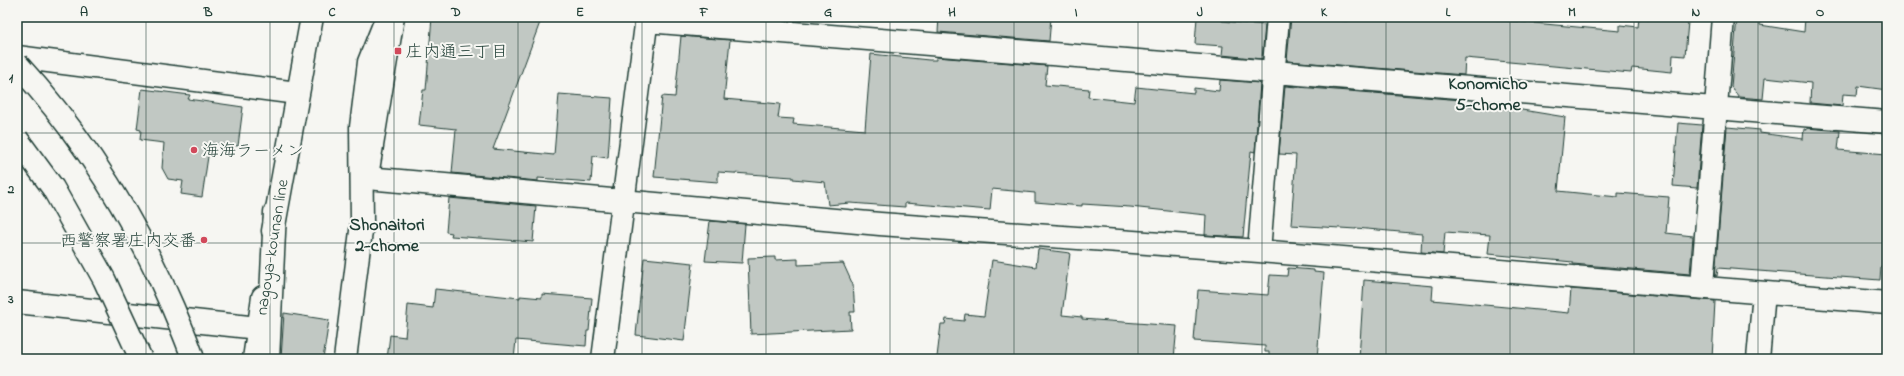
<svg xmlns="http://www.w3.org/2000/svg" width="1904" height="376" font-family="'Indie Flower','Klee One',sans-serif">
  <style>
    .building { fill: #c1c8c3; stroke: #1f3d34 }
    .lines { fill: none; stroke-linecap: round; stroke-linejoin: round }
    .minor-casing { stroke: #1f3d34; stroke-width: 25 }
    .primary-casing { stroke: #1f3d34; stroke-width: 25 }
    .motorway-casing { stroke: #1f3d34; stroke-width: 25 }
    .minor { stroke: #f6f6f2; stroke-width: 22 }
    .primary { stroke: #f6f6f2; stroke-width: 22 }
    .motorway { stroke: #f6f6f2; stroke-width: 22 }
    .motorway-bridge-casing { stroke: #1f3d34; stroke-width: 25; stroke-linecap: butt }
    .motorway-bridge { stroke: #f6f6f2; stroke-width: 22 }
    .grid { fill: none; stroke: #1f3d34; stroke-width: 1; stroke-opacity: 0.55 }
    .poi-dot { fill: #d1495b; stroke: #f6f6f2; stroke-width: 1.5 }
    .labels { text-anchor: middle; stroke-width: 4; stroke-linejoin: round; paint-order: stroke }
    .poi-label { font-size: 17px; fill: #1f3d34; stroke: #f6f6f2; text-anchor: start }
    .street-label { font-size: 17px; fill: #1f3d34; stroke: #f6f6f2 }
    .neighbourhood-label { font-size: 18px; font-weight: bold; fill: #1f3d34; stroke: #f6f6f2 }
    .neatline { fill: none; stroke: #1f3d34; stroke-width: 1.5 }
    .grid-label { font-size: 13px; text-anchor: middle; font-weight: bold; fill: #1f3d34 }
  </style>
  <rect width="100%" height="100%" fill="#f6f6f2"/>
  <filter id="ink" filterUnits="userSpaceOnUse"><feTurbulence type="fractalNoise" baseFrequency=".025" numOctaves="2"/><feDisplacementMap in="SourceGraphic" scale="8" xChannelSelector="R" yChannelSelector="G"/><feConvolveMatrix kernelMatrix="1 2 1 2 8 2 1 2 1" color-interpolation-filters="sRGB"/></filter>
  <g filter="url(#ink)">
    <path class="building" d="M432,17H542L493,149L554,155L559,94L612,98L608,158L593,156L591,182L538,178V181L452,173L456,129L419,125L423,90H426Z
      M939,17H1051L1049,41L938,32Z
      M1197,17H1222V21L1265,25L1262,59L1222,55L1223,46L1195,44Z
      M1291,17L1347,21V17H1469L1620,31V25L1638,27L1639,18L1688,22L1685,56L1673,55L1672,72L1632,68L1631,73L1465,58L1464,75L1287,61Z
      M1737,17H1761L1760,25L1804,32L1805,17H1887V90L1858,86L1857,95L1843,94L1842,106L1810,103L1811,83L1765,78L1763,99L1739,97L1731,87Z
      M681,36L730,40L724,99L780,104L778,118L794,119L793,124L865,130L871,54L929,60H936V57L1047,66L1045,85L1089,89L1088,97L1134,102L1136,87L1194,93V88L1219,91L1220,80L1260,83L1255,152L1251,151L1243,237L1205,235L1206,215L1130,207L1082,204V206L1035,202V193L992,189L990,210L905,203V207L850,203L828,205L825,182L793,179V177L718,172V182L654,177L662,96L675,97Z
      M1285,86L1462,100V105L1522,110L1565,117L1558,191L1618,197V193L1669,197L1666,233L1693,236L1690,274L1573,264V262L1488,254L1490,235L1445,232L1443,254L1421,252L1422,234L1356,228V229L1291,225L1296,155L1279,154Z
      M142,89L190,95L188,99L243,107L238,146L210,143L202,197L181,194L183,181L168,179L162,168L164,143L140,140L141,130L137,129Z
      M1678,123L1702,125L1697,188L1673,186Z
      M1727,127L1760,130V133L1803,139L1804,129L1807,130V128L1840,131L1838,150L1887,154V251L1885,267H1881L1880,280L1718,268L1717,276H1715Z
      M449,198L536,206L533,242L451,236L452,233L446,232Z
      M710,221L745,224L742,263L705,261Z
      M1038,249L1070,253L1062,315L1082,317V319L1177,326L1174,359H958L937,357L941,324H945L946,319L964,321L965,314L984,316L992,260L1036,267Z
      M775,257V260L798,259V265L843,263L853,285L855,312H850L851,329L751,334L748,258Z
      M644,258L693,263L684,341L636,335Z
      M1288,268L1314,270V272L1324,273L1317,359H1286L1269,356V352H1265V346L1194,341L1198,290L1268,295L1270,275L1287,276Z
      M1364,280L1433,286L1432,300L1569,313L1571,289L1715,301L1712,359H1359Z
      M435,289L520,298V296L542,298V294L592,298L589,331H587L586,346L516,340L514,359H387L390,335L405,337L408,305L433,308Z
      M284,313L329,320L323,359H281Z"/>
    <g class="lines">
      <g class="minor-casing">
        <path id="minor" d="M647,21L1887,122
          M17,57L297,93
          M367,178L880,224L1259,251L1887,303
          M1259,251L1278,17
          M1702,286L1723,17
          M17,302L258,328
          M603,359L647,17
          M1758,359L1764,293"/>
      </g>
      <g class="primary-casing">
        <path id="primary" d="M367,176L393,17
          M273,231L312,17
          M254,359L263,297"/>
      </g>
      <g class="motorway-casing">
        <path id="motorway" d="M268,359L275,212
          M345,359L362,223L361,127L369,62L387,17"/>
      </g>
      <use href="#minor" class="minor"/>
      <use href="#primary" class="primary"/>
      <use href="#motorway" class="motorway"/>
      <g class="motorway-bridge-casing">
        <path id="motorway-bridge" d="M17,64C83,136 135,219 173,308C180,325 188,342 193,359
          M17,139L53,188L104,279L141,359"/>
      </g>
      <use href="#motorway-bridge" class="motorway-bridge"/>
    </g>
  </g>
  <path class="grid" d="M146,17V359M270,17V359M394,17V359M518,17V359M642,17V359M766,17V359M890,17V359M1014,17V359M1138,17V359M1262,17V359M1386,17V359M1510,17V359M1634,17V359M1758,17V359M17,133H1887M17,243H1887"/>
  <g class="poi-dot">
    <rect x="394" y="47" width="8" height="8" rx="2"/>
    <circle cx="194" cy="150" r="4"/>
    <circle cx="204" cy="240" r="4"/>
  </g>
  <g class="labels">
    <g class="poi-label">
      <text x="406" y="57">庄内通三丁目</text>
      <text x="202" y="156">海海ラーメン</text>
      <text x="196" y="246" text-anchor="end">西警察署庄内交番</text>
    </g>
    <g class="street-label">
      <text transform="translate(271 247) rotate(-81)" y="6">nagoya-kounan line</text>
    </g>
    <g class="neighbourhood-label">
      <text x="1488" y="89">Konomicho<tspan x="1488" dy="21">5-chome</tspan></text>
      <text x="387" y="230">Shonaitori<tspan x="387" dy="21">2-chome</tspan></text>
    </g>
  </g>
  <rect width="1904" height="376" fill="none" stroke="#f6f6f2" stroke-width="44"/>
  <rect x="22" y="22" width="1860" height="332" class="neatline"/>
  <g class="grid-label">
    <text x="84" y="16">A</text>
    <text x="208" y="16">B</text>
    <text x="332" y="16">C</text>
    <text x="456" y="16">D</text>
    <text x="580" y="16">E</text>
    <text x="704" y="16">F</text>
    <text x="828" y="16">G</text>
    <text x="952" y="16">H</text>
    <text x="1076" y="16">I</text>
    <text x="1200" y="16">J</text>
    <text x="1324" y="16">K</text>
    <text x="1448" y="16">L</text>
    <text x="1572" y="16">M</text>
    <text x="1696" y="16">N</text>
    <text x="1820" y="16">O</text>
    <text x="11" y="82">1</text>
    <text x="11" y="193">2</text>
    <text x="11" y="303">3</text>
  </g>
</svg>
